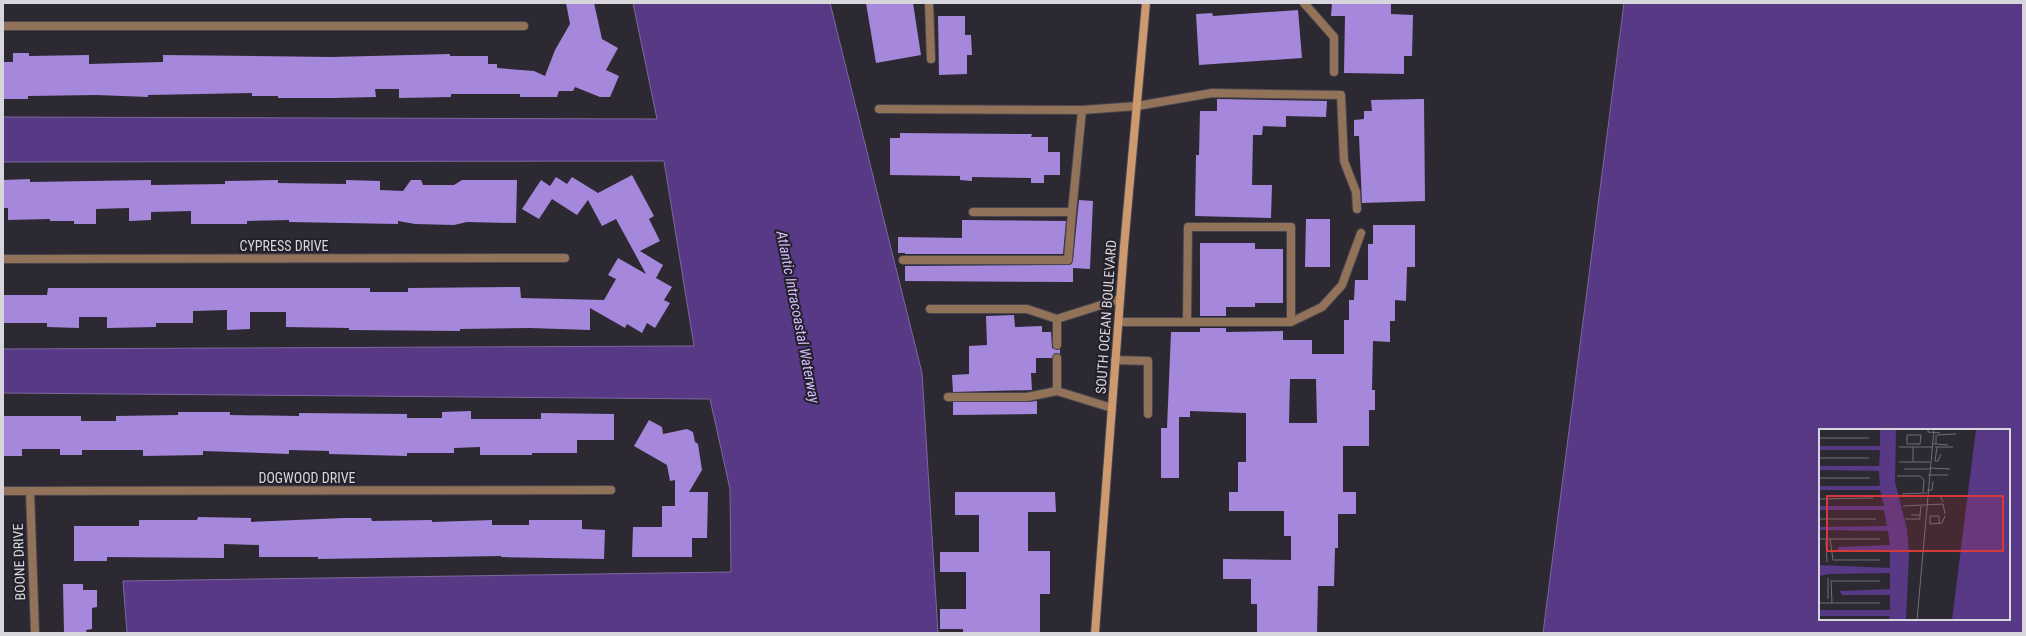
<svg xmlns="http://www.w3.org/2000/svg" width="2026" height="636" font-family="'Roboto Condensed',sans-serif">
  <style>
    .water { fill: #573985; stroke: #7d689f; fill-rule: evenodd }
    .building { fill: #a588db; fill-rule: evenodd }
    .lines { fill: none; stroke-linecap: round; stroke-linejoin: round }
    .lane-casing { stroke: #47454e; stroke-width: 10 }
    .street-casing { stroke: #47454e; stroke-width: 10 }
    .secondary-casing { stroke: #47454e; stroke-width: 10 }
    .lane { stroke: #927258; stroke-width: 8 }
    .street { stroke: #927258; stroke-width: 8 }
    .secondary { stroke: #cd9a70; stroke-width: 8 }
    .labels { text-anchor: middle; stroke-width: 4; stroke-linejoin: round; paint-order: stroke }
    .street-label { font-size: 14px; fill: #d7d6dc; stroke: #232029 }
    .water-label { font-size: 15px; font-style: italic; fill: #d1bdfd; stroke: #232029 }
    .inset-road { fill: none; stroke: #706e77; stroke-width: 1 }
    .view { fill: #d6393a; fill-opacity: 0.15; stroke: #d6393a; stroke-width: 2 }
    .inset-edge { fill: none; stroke: #d7d6dc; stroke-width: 2 }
  </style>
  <rect width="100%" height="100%" fill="#2c2933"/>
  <path class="water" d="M633,3H830L922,373L938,633H127L123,581L731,572L730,489L710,399L3,393V349L694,346L664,161L3,162V117L657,119Z
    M1624,3H2023V633H1543ZM1820,430H2009V619H1820Z"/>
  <path class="building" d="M566,3H594L602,39L618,48L606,70L619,76L610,97H600L575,87L573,91H559L557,97H520V94H451V97L399,98V89H375L376,97L332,98H278V96H252V93L148,95V97L97,95L28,96V99H3V62H13V53H29V56L89,55V64L163,62V55L331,57L450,54V56H488V64H497V68L534,71L545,76L555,50L570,24Z
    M866,3H913L921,55L876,63Z
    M1332,3H1391V14L1413,15L1412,56H1404V74L1344,73L1345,16H1331Z
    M1298,10L1302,58L1199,65L1196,14L1212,13L1213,16Z
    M938,16H965V35H971L972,55H967V74L939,75Z
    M1217,99L1327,101L1326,117L1286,116V127L1263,126L1262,135H1253L1252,185H1272L1271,218L1195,216L1196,155H1199L1200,111H1217Z
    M1424,99L1425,201L1362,203L1359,136H1354V120L1364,119V111H1372L1371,100Z
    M900,133L1032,134L1031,137H1048V152H1060V175H1044V183H1031V178L972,177V181L960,180V176L890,175V138H900Z
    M632,175L654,216L649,219L660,241L640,251L663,265L656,278L672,287L664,300L670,303L655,328L647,323L642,333L627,324L625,328L590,308V330L530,328L460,329V331L349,330V328L286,327V312H250V329L227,330V310L193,311V323H156V327L107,328V317H79V328L47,327V323H3V295H47L48,288H370V292H408V288L520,287L521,298L604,300L616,279L608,275L618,258L646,274L616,219L602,226L588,200L577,215L552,199L539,219L522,209L541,180L550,186L556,177L567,184L572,177L598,193Z
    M30,179V182L151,180V185L225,184V181L278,180V183L346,184V180L380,181V190L403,191L411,180H421L423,185H454L462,180H517L516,223L467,222L454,225L415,224L398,221V224L289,222V220L247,221V224H191V211L151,212V220L129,221V208L96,209V224H74V221H50V219L8,220V208H3V180Z
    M1079,200L1093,201L1090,269L1073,268V282L905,281V266L1070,265L1073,260Z
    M1306,219H1330V267H1305Z
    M962,220L1066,221L1063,254H905V253H898V237L962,238Z
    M1373,225H1415V267H1407L1406,301L1395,300V321H1390V342L1373,341L1372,390H1375V410H1369V446H1343V492H1356V514H1338V548H1335L1334,586H1318L1317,633H1257V604H1251V579H1223V559L1291,560V536H1284V511H1229V492H1238V462H1246V413L1190,411V417H1179V478H1161V428H1167L1171,332H1200V328H1226V332L1283,331V340H1312V354H1344V320H1349V300H1354L1355,280H1368V244H1373ZM1290,379H1316L1317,423H1289Z
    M1200,243H1255V249H1283V303H1255V307H1226V316H1200Z
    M1014,315L1015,327L1042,326V332H1051L1052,348L1057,350L1060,349V354L1055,353L1052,358H1036V373H1031L1032,390L953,392L952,375L969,374V346L987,345L986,316Z
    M1037,401V414L953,415V402H1027Z
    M471,411V419H541V413L614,414V440H577V453H532V455H480V447L454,448V453H407V456L329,454V451L289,450V454L203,451V455L143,456V450H82V455H60V449H22V456H3V416H81V421H116V416L178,415V412H230V415L299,416V413L407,414V418H442V412Z
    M649,420L662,427L663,434L687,429L693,432L695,442L698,444L702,470L689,492H708L707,538H692V557H632L633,527H662V506H675V480L670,481L667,465L634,446Z
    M955,492H1055L1056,512H1028V551H1050V594H1040V633H963V629H940V609H966V572H940V552H979V515H955Z
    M198,517L251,518V522L344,518H371L372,521L432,520V522L492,520V525H529V520H582V529L605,530L604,559L501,557V556L318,559V557H259V545L224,544V558L107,557V561H74V526H139V520H197Z
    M63,584H83V590H97V607L92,608V629L86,630L87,633H64Z"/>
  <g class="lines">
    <g class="lane-casing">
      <path id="lane" d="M929,3L931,59
        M1304,3L1334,37V72
        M879,109L1082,110L1137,106L1212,93L1341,95L1344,161L1356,192L1357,209
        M973,212H1072L1082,110
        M903,260H1068L1072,212
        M930,309H1027L1057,319
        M1119,322H1291L1322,307L1342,285L1361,233
        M1187,322L1188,227H1291V322
        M1057,345V319L1120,299
        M1057,358V391L1112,408
        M1115,360L1148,361V414
        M948,397H1027L1057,391"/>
    </g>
    <g class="street-casing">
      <path id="street" d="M3,26H524
        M3,259L565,258
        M3,491L611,490
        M30,491L35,633"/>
    </g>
    <g class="secondary-casing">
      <path id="secondary" d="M1095,633L1124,247L1146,3"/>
    </g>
    <use href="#lane" class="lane"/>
    <use href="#street" class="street"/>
    <use href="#secondary" class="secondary"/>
  </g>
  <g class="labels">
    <g class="street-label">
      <text x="284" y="251">CYPRESS DRIVE</text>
      <text transform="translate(1106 317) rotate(-86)" y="5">SOUTH OCEAN BOULEVARD</text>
      <text x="307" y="483">DOGWOOD DRIVE</text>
      <text transform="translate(19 562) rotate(-92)" y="5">BOONE DRIVE</text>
    </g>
    <g class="water-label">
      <text transform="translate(798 317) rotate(79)" y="5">Atlantic Intracoastal Waterway</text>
    </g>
  </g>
  <g transform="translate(1819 429)">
    <rect width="191" height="191" fill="#2c2933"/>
    <path d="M0,0H77L76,53L88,100L90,125L87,191H71L70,187H0V181H71V166H23L21,162L71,160V144L11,145L0,147V136L71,139V123H19V118L71,116L69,102L0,101V98L68,97L65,81H0V77H65L61,61H0V57H61L60,42L0,41V37H60L61,21H0V17H61V1ZM157,0H191V191H133Z" fill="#573985"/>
    <path class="inset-road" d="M109,0V3L121,4M88,6H102L101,15H88ZM118,6L137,5M0,9H50M113,15H117V6M117,15L129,16M80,18H113M116,18H134M118,18L116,32H119L122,25M0,29H50M80,33H111M94,33V18M110,39L131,40M85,40H110M109,46H129M78,47H101L105,51L104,63M0,49H51M108,61H113L114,52M83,65L108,64M107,67H121L124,73M0,70L54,69M84,77L124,75L126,85M92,86H101L102,77M0,90H57M86,90H101V86M111,95V87H120V95M111,95L123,94L126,87M0,110H61M11,110L14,131H61M7,112L8,133M9,149V170M0,174H61M13,174L12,152H61M98,191L115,0"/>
    <path class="view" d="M8,67H184V122H8Z"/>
    <rect width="191" height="191" class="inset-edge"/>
  </g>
  <rect width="2026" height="636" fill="none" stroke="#d7d6dc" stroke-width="8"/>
</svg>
